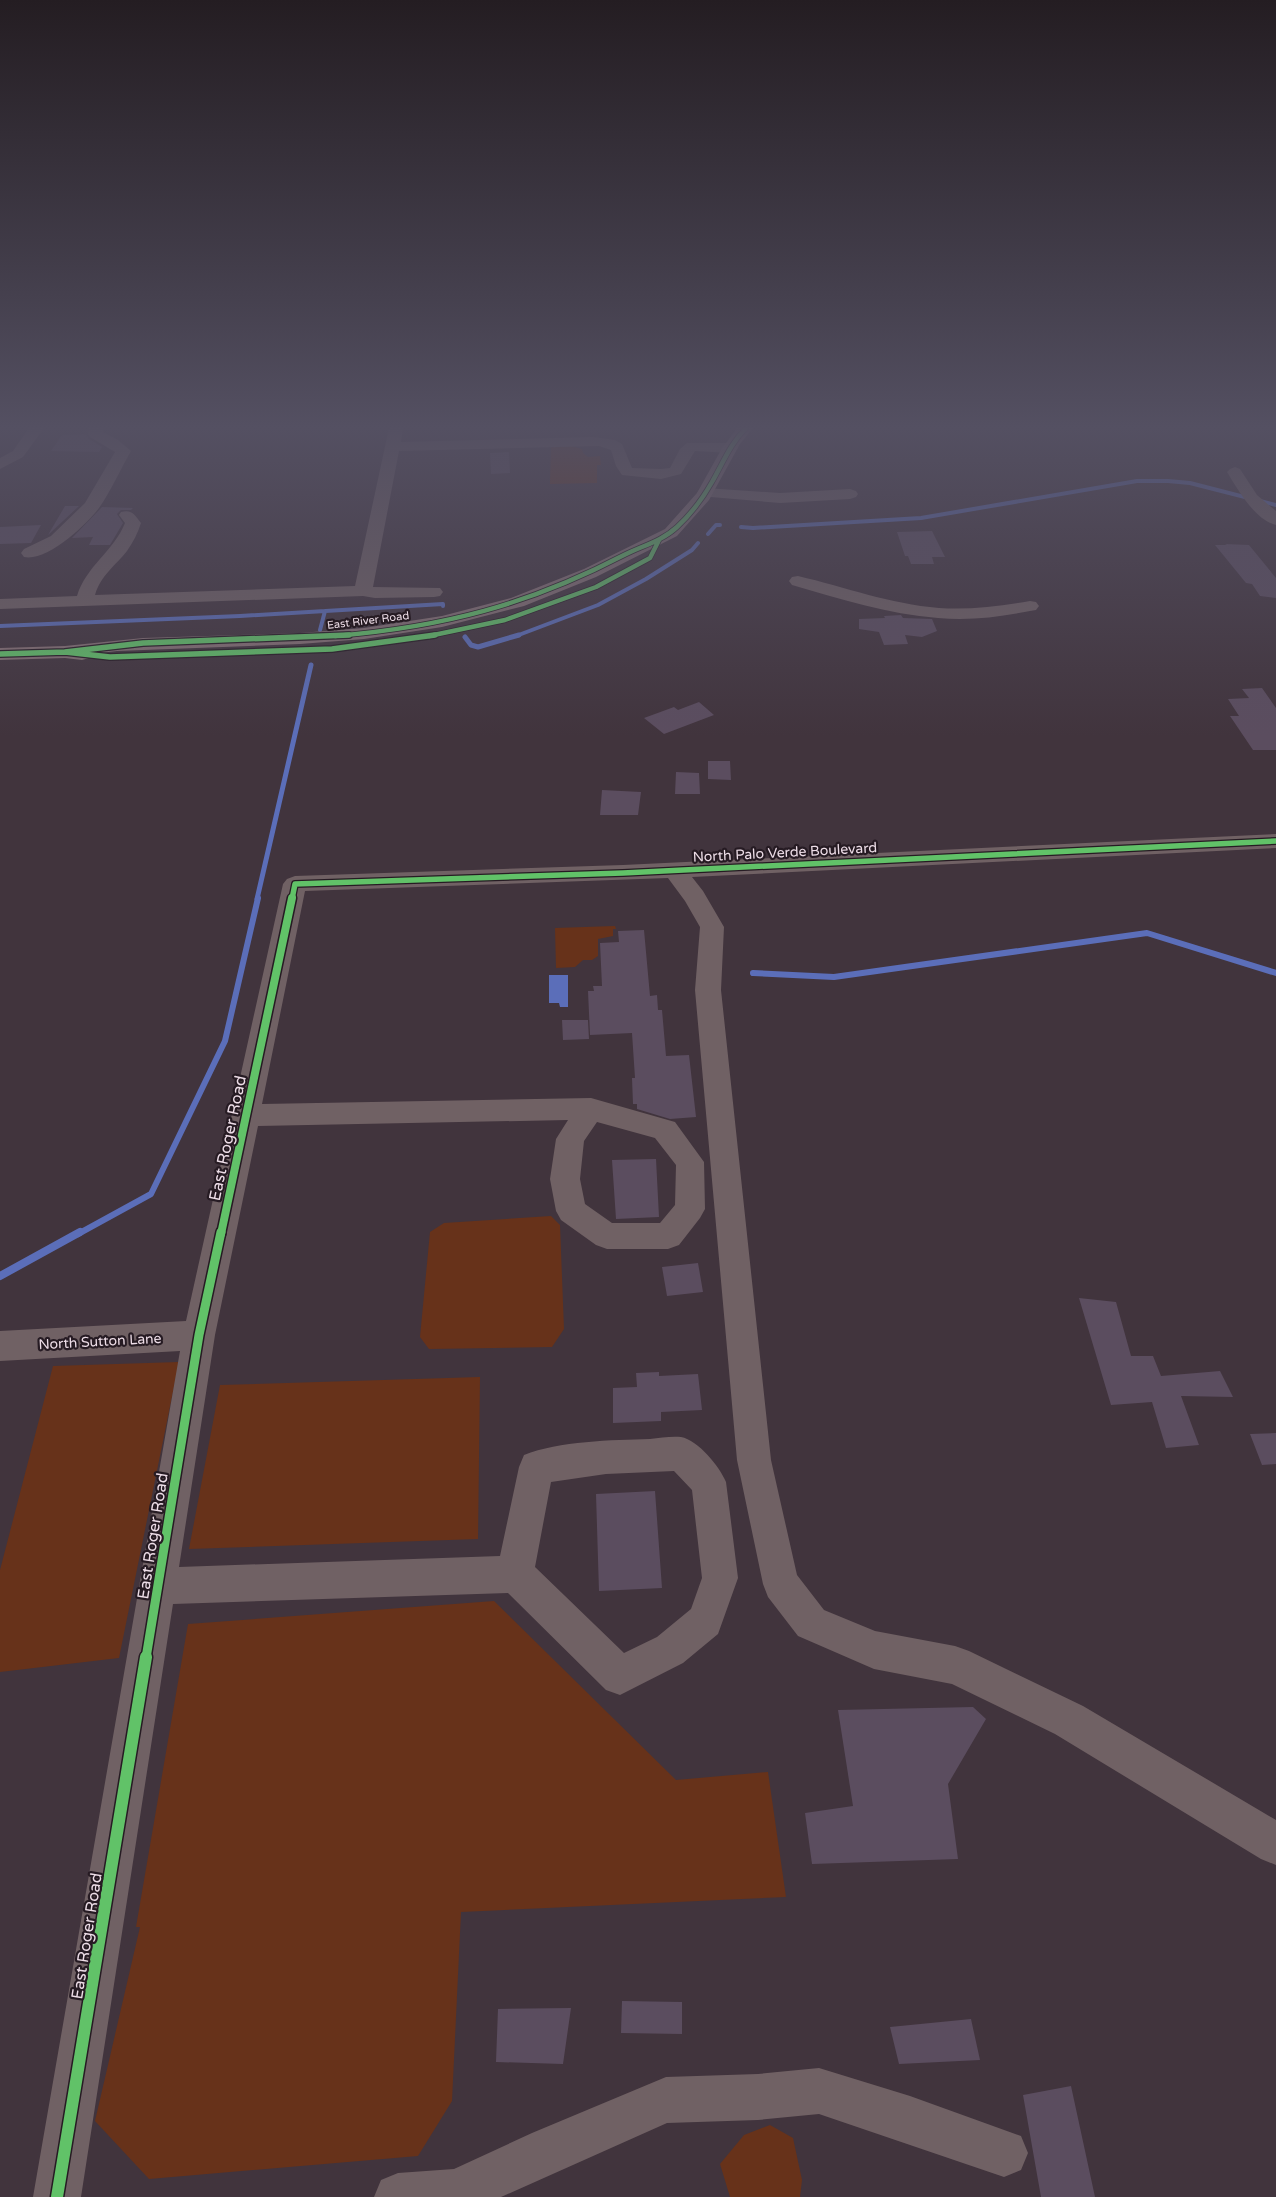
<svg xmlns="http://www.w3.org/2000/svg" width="1276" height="2197" font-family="'Varela Round',sans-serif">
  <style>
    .green { fill: #67321a }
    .water { fill: #5b6eb9 }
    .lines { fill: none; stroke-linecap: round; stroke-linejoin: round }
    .stream-far3 { stroke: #5b6eb9; stroke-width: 4 }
    .stream-far2 { stroke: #5b6eb9; stroke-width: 5 }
    .stream-far1 { stroke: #5b6eb9; stroke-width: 6 }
    .stream { stroke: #5b6eb9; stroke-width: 8 }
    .building { fill: #5b4d5f }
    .minor { fill: #706164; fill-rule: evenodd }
    .major { fill: #857074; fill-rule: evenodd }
    .cycleway-far4-casing { stroke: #261b23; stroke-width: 6 }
    .cycleway-far3-casing { stroke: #261b23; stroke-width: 8 }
    .cycleway-far2-casing { stroke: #261b23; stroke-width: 11 }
    .cycleway-far1-casing { stroke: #261b23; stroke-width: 12 }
    .cycleway-casing { stroke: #261b23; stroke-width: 15 }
    .cycleway-far4 { stroke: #61c268; stroke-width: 4.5 }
    .cycleway-far3 { stroke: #61c268; stroke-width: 5.5 }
    .cycleway-far2 { stroke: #61c268; stroke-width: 8 }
    .cycleway-far1 { stroke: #61c268; stroke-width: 9 }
    .cycleway { stroke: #61c268; stroke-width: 12 }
    .labels { text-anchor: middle; stroke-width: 4.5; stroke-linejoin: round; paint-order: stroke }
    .far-street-label { font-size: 11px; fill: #eddde7; stroke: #261b23 }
    .street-label { font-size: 14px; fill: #eddde7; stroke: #261b23 }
    .near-street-label { font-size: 16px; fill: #eddde7; stroke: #261b23 }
  </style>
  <rect width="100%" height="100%" fill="#41343d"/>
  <path class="green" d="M551,445H568L582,449L583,453L588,457L600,456L601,465H597V483L550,484Z
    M615,926L616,929H613V936L598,939V956L592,960H583L575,967L556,968L555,928Z
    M551,1216L560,1225L564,1329L552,1347L429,1349L420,1337L430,1232L444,1223Z
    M179,1362L119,1658L0,1672V1570L53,1366Z
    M480,1377L478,1539L189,1549L220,1385Z
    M494,1601L676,1780L768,1772L786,1897L461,1912L452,2101L418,2156L149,2179L95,2121L140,1927H136L188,1624Z
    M770,2125L793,2138L802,2180L800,2197H730L720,2164L744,2135Z"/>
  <path class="water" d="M549,975H568V1007H560L559,1003H549Z"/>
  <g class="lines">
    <path class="stream-far3" d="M741,527L753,528L921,518L1137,481H1168L1190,483L1276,505
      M708,534L716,525H720
      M0,626L240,616L443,604V606
      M320,630L325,611
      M516,636L598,605L646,579L692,550L698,543"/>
    <path class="stream-far2" d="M465,637L471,645L478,647L519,635
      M257,899L311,665"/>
    <path class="stream-far1" d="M753,973L834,977L1147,933L1276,973
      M78,1234L151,1194L225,1041L258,898"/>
    <path class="stream" d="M0,1276L80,1232"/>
  </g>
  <path class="building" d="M86,434L89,439L102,447L99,452L51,451L62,435Z
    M509,452L510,473L491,474L490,453Z
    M65,506H79L48,535Z
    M102,507L133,508L131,510H121L117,514L123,523L110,545H89L93,537L72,538Z
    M41,525L31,543L0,544V527Z
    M932,531L945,557H932L934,564H911L908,556H905L897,532Z
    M1225,544L1249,545L1276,578V598L1260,596L1252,584L1246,583L1215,545H1227Z
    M901,615L903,618L932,619L937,631L922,637L905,635L908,644L884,645L879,632L859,629V619L885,618L884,616Z
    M1262,688L1276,708V750H1253L1230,716H1239L1228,699L1249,698L1242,689Z
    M699,702L714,715L664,734L644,718L674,707L678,710Z
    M708,761H730L731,780L708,779Z
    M676,772L699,773L700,794H675Z
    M602,790L641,792L638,815H600Z
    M644,930L650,996L657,995L658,1010H662L666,1056L689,1055L696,1117L670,1119L637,1109V1104H633L632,1078H635L632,1033L590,1035L588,991H594L593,986H602L600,943L619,942L618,931Z
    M562,1020H588L589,1039L563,1040Z
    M656,1159L659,1217L616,1219L612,1160Z
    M698,1263L703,1292L667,1296L662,1267Z
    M1079,1298L1116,1302L1131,1356H1153L1161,1376L1220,1371L1233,1397L1181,1396L1199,1445L1166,1448L1152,1402L1111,1405Z
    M659,1372V1376L698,1374L702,1410L661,1412V1421L613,1423V1388L637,1387L636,1373Z
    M1276,1433V1464L1262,1465L1250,1434Z
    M655,1491L662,1588L599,1591L596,1494Z
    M973,1707L986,1719L948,1784L958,1859L812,1864L805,1813L853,1806L838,1710Z
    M622,2001L682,2002V2034L621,2033Z
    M571,2008L563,2064L496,2062L498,2009Z
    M971,2019L980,2060L899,2064L890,2027Z
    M1071,2086L1095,2197H1041L1023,2095Z"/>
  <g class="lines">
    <path class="minor" d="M29,428H44L23,457L0,469V458L13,451Z
      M89,428H103V432L118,440L131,451C120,470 111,491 99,508C86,525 47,562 24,557L21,553L24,549L51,536L85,503L115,452L90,437L88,434Z
      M389,428H403L401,442L593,437L615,440L622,444L632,468L661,469L670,468L680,449L687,443H730L735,445L738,448L735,451L730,453L695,451L681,474L661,479L622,475L616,466L611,450L599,446L399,451L373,587L440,588L443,592L440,596L434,597L375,598L363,596L0,609V599L77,596C86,566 114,551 125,523L119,515L121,512C132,509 135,515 141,523C138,533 133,542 127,551C115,566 101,575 95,595L355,586Z
      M1235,467L1240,469L1257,495L1276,511V525C1255,520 1238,490 1227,472L1230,469Z
      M705,488L780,493L850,489L856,491L858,494L856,497L850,499L780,503L699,496L697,493L699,490Z
      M798,576C845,587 890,604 939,608C970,610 1000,606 1030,601L1036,602L1039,606L1036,610L1030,611C1000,617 969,621 938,618C888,614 840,599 792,585L789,581L792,577Z
      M1276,834V848L692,877L703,891L724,927L721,990L771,1460L797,1575L824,1610L875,1631L955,1646L969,1651L1083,1706L1276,1820V1865L1261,1859L1055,1734L952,1684L874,1669L798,1636L768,1597L763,1584L737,1460L695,990L700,927L685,901L668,878L305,891L262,1104L591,1098L675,1122L704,1162L705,1209L700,1218L679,1245L668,1249H607L596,1245L561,1220L556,1211L550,1179L556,1139L568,1120L258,1126L215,1335L179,1567L500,1556L519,1467L524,1455C559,1441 612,1440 650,1439C660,1438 671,1436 681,1437C698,1440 720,1467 726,1482L738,1578L718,1634L683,1663L620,1695L606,1690L508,1593L173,1604L81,2197H33L180,1351L0,1361V1331L186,1321L283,884L287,879L295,876L623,865ZM597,1122L655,1138L676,1165L675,1205L660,1223H612L585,1204L580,1179L584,1141ZM674,1471L692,1490L702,1578L691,1609L657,1637L624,1653L535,1567L551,1482L606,1474Z
      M819,2068L910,2096L1021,2136L1028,2153L1021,2170L1004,2177L819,2114L758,2120L667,2123L501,2197H374L381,2180L398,2173L454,2169L532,2133L666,2077L758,2074Z"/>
    <path class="major" d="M737,428H753L740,444L709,500L677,536L596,577L524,606L442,627L364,639L300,644L117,651L91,654L89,658L82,660L65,658L0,660V648L65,646L143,638L300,633L364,628L442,616L511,598L584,569L665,529L697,493L721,450Z"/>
    <g class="cycleway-far4-casing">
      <path id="cycleway-far4" d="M335,636C443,627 528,605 624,555C642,546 662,541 677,527C691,514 703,498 712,482C723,463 730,444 746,428
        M429,636L505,620L596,587L650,558L659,540"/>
    </g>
    <g class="cycleway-far3-casing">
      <path id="cycleway-far3" d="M65,652L143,643L349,635
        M0,654L65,652L110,657L332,649L435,635
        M292,899L295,884L623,873L1276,841"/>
    </g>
    <g class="cycleway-far2-casing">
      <path id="cycleway-far2" d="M221,1234L292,898"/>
    </g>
    <g class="cycleway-far1-casing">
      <path id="cycleway-far1" d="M146,1658L199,1335L221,1232"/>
    </g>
    <g class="cycleway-casing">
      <path id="cycleway" d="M57,2197L146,1657"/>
    </g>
    <use href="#cycleway-far4" class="cycleway-far4"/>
    <use href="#cycleway-far3" class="cycleway-far3"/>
    <use href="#cycleway-far2" class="cycleway-far2"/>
    <use href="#cycleway-far1" class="cycleway-far1"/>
    <use href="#cycleway" class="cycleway"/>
  </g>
  <linearGradient id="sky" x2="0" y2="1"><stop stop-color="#241d22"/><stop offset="0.58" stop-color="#545062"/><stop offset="1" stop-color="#545062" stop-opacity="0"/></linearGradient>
  <rect width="1276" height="736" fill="url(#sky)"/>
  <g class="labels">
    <g class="far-street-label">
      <text transform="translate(368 620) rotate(-7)" y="4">East River Road</text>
    </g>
    <g class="street-label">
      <text transform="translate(785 852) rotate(-3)" y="5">North Palo Verde Boulevard</text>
      <text transform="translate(100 1341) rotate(-3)" y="5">North Sutton Lane</text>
    </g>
    <g class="near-street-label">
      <text transform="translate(227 1138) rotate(-78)" y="6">East Roger Road</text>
      <text transform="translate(152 1536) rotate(-81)" y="6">East Roger Road</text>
      <text transform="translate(86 1936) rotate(-81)" y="6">East Roger Road</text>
    </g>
  </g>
</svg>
